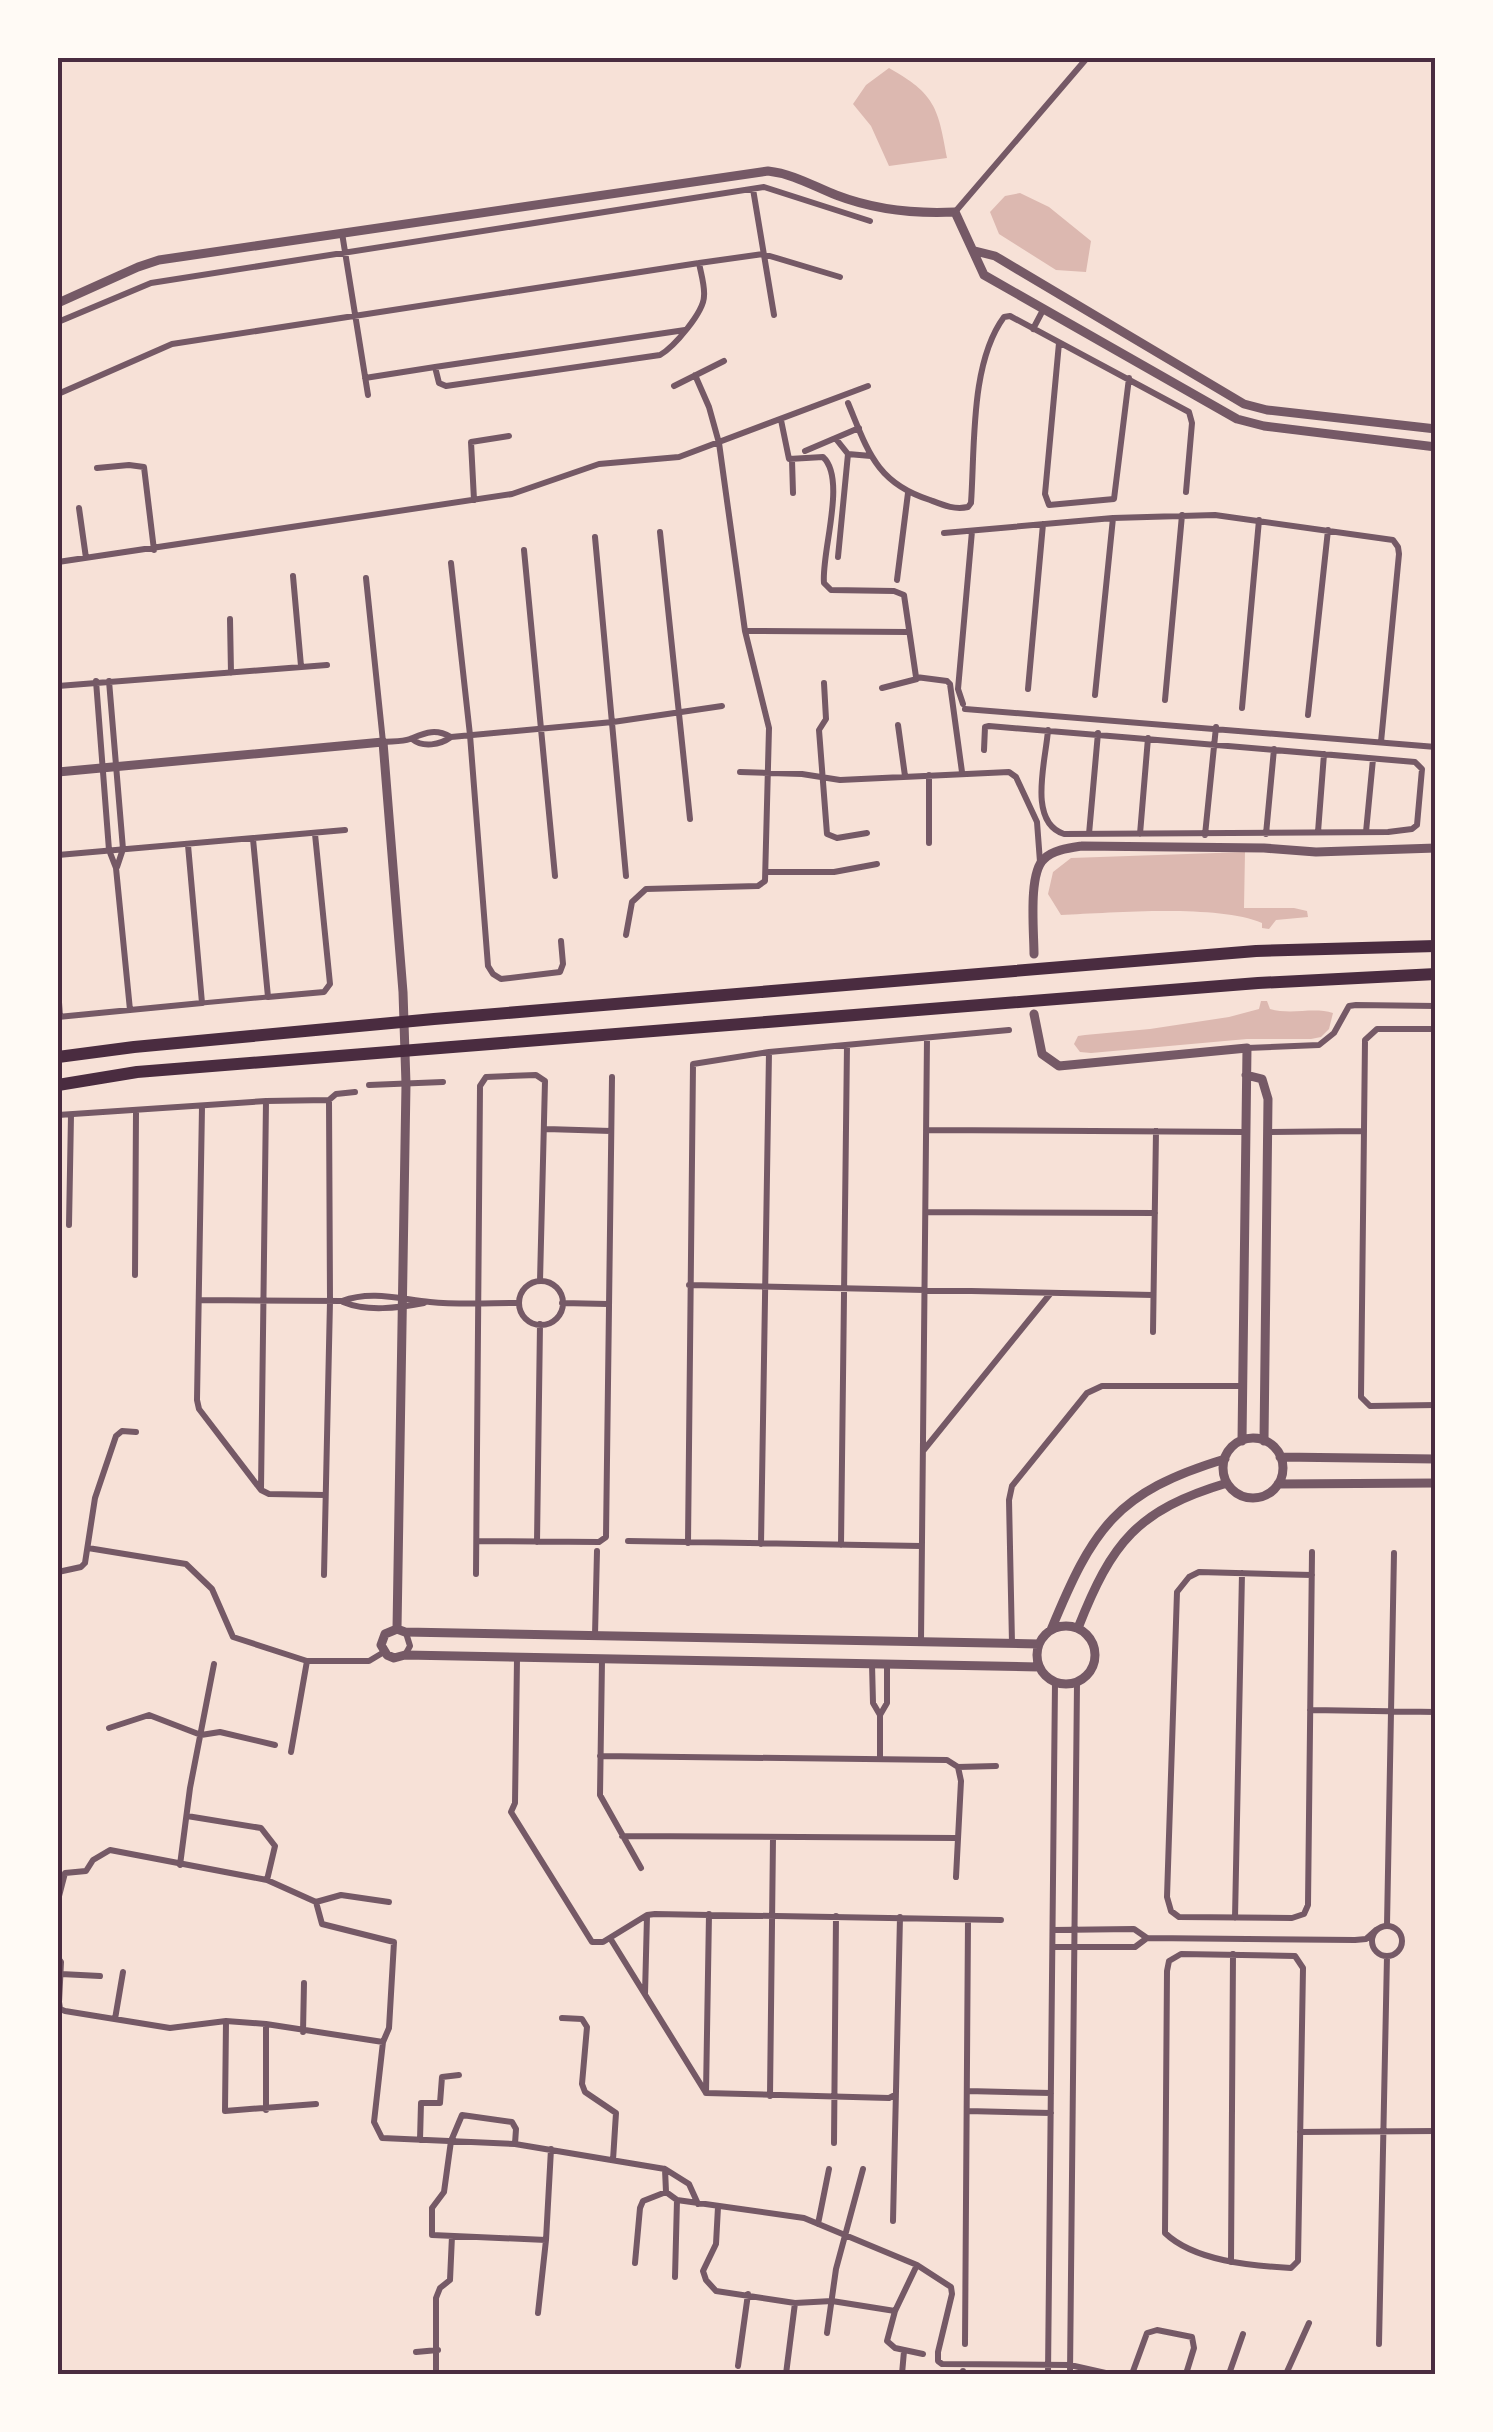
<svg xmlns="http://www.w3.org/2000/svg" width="1493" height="2432" font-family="Lato,sans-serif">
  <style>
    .water { fill: #dcb8b0 }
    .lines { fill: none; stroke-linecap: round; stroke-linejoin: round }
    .pedestrian { stroke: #755966; stroke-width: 5 }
    .minor { stroke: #755966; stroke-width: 6 }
    .tertiary { stroke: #755966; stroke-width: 9 }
    .motorway { stroke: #4a2c40; stroke-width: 12 }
    .neatline { fill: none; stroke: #4a2c40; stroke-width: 4 }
  </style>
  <rect width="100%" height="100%" fill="#f7e1d7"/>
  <path class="water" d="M889,68C935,94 938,107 947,158L889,166L871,126L853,104L866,85Z
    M1020,193L1049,207L1091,241L1086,272L1056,270L999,234L990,212L1005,196Z
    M1245,852L1244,908H1294L1307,911L1308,917L1276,920L1269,929L1262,928V923C1216,904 1113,913 1061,915L1048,894L1053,872L1071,858Z
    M1261,1001H1267L1270,1009C1291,1015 1314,1007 1333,1013L1329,1029L1321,1037L1311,1039H1247L1091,1053L1080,1052L1074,1044L1078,1036L1085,1035L1150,1029L1229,1017L1259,1009Z"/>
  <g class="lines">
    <path class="pedestrian" d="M202,1003L268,997"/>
    <path class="minor" d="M753,189L774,315
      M955,212L1087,58
      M342,233L368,395
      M58,322L151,283L764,187L870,221
      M1033,329L1043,310
      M1059,343L1045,494L1049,505L1114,499L1129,378
      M435,367L685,330
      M365,378L435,367L439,383L446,386L660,355C674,347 704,312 704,296C705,286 701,274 699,263
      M674,386L724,361
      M58,394L172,344L699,263L763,254L840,277
      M848,403C868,451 876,483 930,500C943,505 954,510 968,507L971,503C975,447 970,363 1004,317L1010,316L1189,412L1192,423L1186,492
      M781,420L789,459L823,457C847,479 821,553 824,583L831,590L894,591L904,595L916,677L947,681L950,684L962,772
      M836,439L848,454L838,557
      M805,451L859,428
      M848,454L871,456
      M792,460L793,493
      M97,468L129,465L144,467L154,550
      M474,500L471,442L509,436
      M79,508L86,558
      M660,532L690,819
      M944,533L1113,518L1215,515L1393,540L1398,547L1399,554L1381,742
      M595,537L626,876
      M524,550L555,876
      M58,562L512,494L599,464L679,457L868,386
      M451,563L470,735L488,966L493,974L501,979L560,972L563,964L561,941
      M293,576L301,666
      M366,578L383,742C391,741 402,742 410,739C425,733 435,728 451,737
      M897,580L908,493
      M230,619L231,673
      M745,631L908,632
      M96,681L109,850L116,868L130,1010
      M109,681L123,849L117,867
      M824,683L826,719L819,730L827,834L837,838L867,833
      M58,686L327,665
      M882,688L917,679
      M1028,689L1043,524
      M1095,695L1113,518
      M1165,700L1182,515
      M963,704L958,689L972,531
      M1242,708L1259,520
      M965,709L1436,747
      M1308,715L1328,530
      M898,725L905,776
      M412,739C423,748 440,745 451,737L613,722L722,706
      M984,750L985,727L989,726C1131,738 1273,749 1415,762L1422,769L1417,825L1412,829L1388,832L1064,834C1027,822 1046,760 1048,730
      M740,772L802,774L840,780L1009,772L1016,777L1037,822L1040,862
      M929,775V843
      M1318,832L1324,754
      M1366,832L1373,759
      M1089,834L1098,733
      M1140,834L1148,738
      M1266,834L1274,749
      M1205,835L1216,727
      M253,839L268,997L324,992L330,984L315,834
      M58,855L345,830
      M766,872H834L877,864
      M626,935L632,902L646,889L758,886L765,881L769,728L745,631L719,443L709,407L695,375
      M58,988L60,1017
      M58,1017L202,1003L188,845
      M1436,1029H1377L1365,1040L1361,1397L1370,1406L1436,1405
      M1247,1048L1319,1045L1334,1033L1349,1006L1356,1005L1436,1006
      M369,1085L443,1082
      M329,1100L336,1094L355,1092
      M202,1107L197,1400L199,1409L261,1490L269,1494L325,1495
      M58,1115L266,1101L329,1100L330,1301L324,1575
      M546,1129L611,1131
      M926,1130L1245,1132
      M1268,1132L1363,1131
      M926,1212L1155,1213
      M69,1225L71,1115
      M135,1275L136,1111
      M519 1303a22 22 0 1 1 44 0a22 22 0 1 1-44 0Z
      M689,1285L1153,1295
      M200,1300L342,1301C371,1290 400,1299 430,1302C459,1305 490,1303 519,1303
      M343,1302C367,1312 398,1308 424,1303
      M562,1303L608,1304
      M1153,1332L1156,1131
      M923,1451L1050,1294
      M261,1489L266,1101
      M477,1541L599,1542L606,1537L612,1077
      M628,1541L921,1546
      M537,1542L540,1324
      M688,1543L693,1064L769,1052L1009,1030
      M761,1544L769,1052
      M841,1545L847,1045
      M88,1548L186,1564L212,1589L233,1637L307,1661
      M58,1572L81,1567L85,1563L95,1498L116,1436L122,1431L136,1432
      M476,1574L480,1086L486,1077L536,1075L545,1081L540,1281
      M1312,1575L1199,1572L1189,1577L1177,1592L1167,1897L1171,1911L1179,1917L1292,1918L1304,1914L1308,1905C1309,1788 1311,1670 1312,1552
      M595,1635L597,1551
      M921,1641L927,1038
      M1012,1643L1009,1500L1012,1486L1087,1393L1102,1386H1241
      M405,1655L410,1646L406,1633
      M517,1659L515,1803L511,1812L592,1942H603L647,1915L655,1914L1001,1920
      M602,1660L600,1795L641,1868
      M872,1664L873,1703L880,1715
      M1310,1710L1436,1712
      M109,1728L149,1715L201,1735L220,1732L275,1745
      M291,1752L307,1661H369L384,1652
      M600,1756L947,1760L958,1767L996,1766
      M880,1759V1715L887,1703V1664
      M187,1816L261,1828L275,1846L267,1880
      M622,1836L956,1838
      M180,1865L190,1788L214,1664
      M956,1877L961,1781L958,1767
      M58,1900L65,1873L86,1871L93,1860L110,1850L267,1880L316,1902L341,1895L389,1902
      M316,1902L322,1924L394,1942L389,2028L383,2042L374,2122L382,2138L515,2144L665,2169L666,2192L677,2200L804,2218L917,2265L951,2287L952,2294L938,2352V2361L942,2364L1070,2365L1110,2374
      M1235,1918L1242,1573
      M1387,1925L1394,1553
      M1372 1941a15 15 0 1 1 30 0a15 15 0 1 1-30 0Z
      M1053,1930L1134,1929L1147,1938L1355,1940L1366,1939L1376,1930
      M610,1938L706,2093L889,2098L895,2095
      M1053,1947H1135L1147,1938
      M1181,1954L1295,1956L1303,1968L1298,2261L1291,2268C1252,2266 1194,2261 1165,2233L1167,1971L1169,1961Z
      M58,1958L61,1962L59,2002L60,2009L65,2011L170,2028L226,2021L266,2024L383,2042
      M61,1974L100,1976
      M645,1994L647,1916
      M562,2018L582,2019L587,2027L582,2084L585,2092L616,2113L613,2160
      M115,2019L123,1972
      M226,2021L225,2111L316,2104
      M266,2024V2110
      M303,2032L304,1983
      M967,2091L1051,2093
      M706,2093L709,1914
      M770,2096L773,1838
      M967,2111L1051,2113
      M1300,2132L1436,2131
      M420,2140L421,2103H440L442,2077L459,2075
      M834,2143L836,1916
      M515,2144L516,2129L512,2122L462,2115L451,2141L444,2192L432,2208V2235L546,2240
      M665,2169L689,2184L698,2204
      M718,2207L716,2244L703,2271L706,2280L716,2291L795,2303L832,2301L895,2311
      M893,2221L900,1917
      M818,2224L829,2169
      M1231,2262L1233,1954
      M635,2263L640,2208L643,2201L666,2192
      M917,2265L895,2311L887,2341L895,2348L923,2354
      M675,2277L677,2200
      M538,2313L546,2240L551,2149
      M827,2333L836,2269L863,2169
      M965,2344L968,1921
      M1379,2344L1387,1956
      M416,2352L438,2350
      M738,2366L748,2294
      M963,2371V2374
      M436,2374V2298L440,2288L450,2280L452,2236
      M786,2374L795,2303
      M902,2374L904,2351
      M1048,2374L1055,1682
      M1070,2374L1077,1683
      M1132,2374L1147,2333L1157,2330L1192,2337L1194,2348L1186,2374
      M1229,2374L1243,2334
      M1286,2374L1309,2323"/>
    <path class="tertiary" d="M975,251L995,256L1244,404L1267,410L1436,429
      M58,303L138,267L159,260L768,171C794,174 813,186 836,195C875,210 914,214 955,212L984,275L1237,419L1264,426L1436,447
      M58,772L383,742L403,992L406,1084L397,1629
      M1034,954C1034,932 1028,873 1044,859C1053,850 1069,848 1082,846L1264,848L1316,852L1436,848
      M1034,1014L1042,1054L1059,1066L1247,1048L1242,1441
      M1246,1075L1262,1079L1268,1099L1264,1441
      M1223 1468a30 30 0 1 1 60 0a30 30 0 1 1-60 0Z
      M1280,1457L1436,1459
      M1278,1484L1436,1483
      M1037 1655a29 29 0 1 1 58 0a29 29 0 1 1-58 0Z
      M1078,1628C1112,1542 1137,1510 1227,1483
      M1051,1630C1093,1528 1116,1492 1225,1459
      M1039,1644L405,1632L397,1629L385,1634L381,1645L387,1655L394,1658L405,1655L1039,1667"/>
    <path class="motorway" d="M58,1057L134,1047L434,1019L1256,951L1436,946
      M58,1085L137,1072L1258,983L1436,974"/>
  </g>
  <rect width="1493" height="2432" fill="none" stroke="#fffaf5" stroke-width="120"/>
  <rect x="60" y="60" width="1373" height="2312" class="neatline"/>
</svg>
